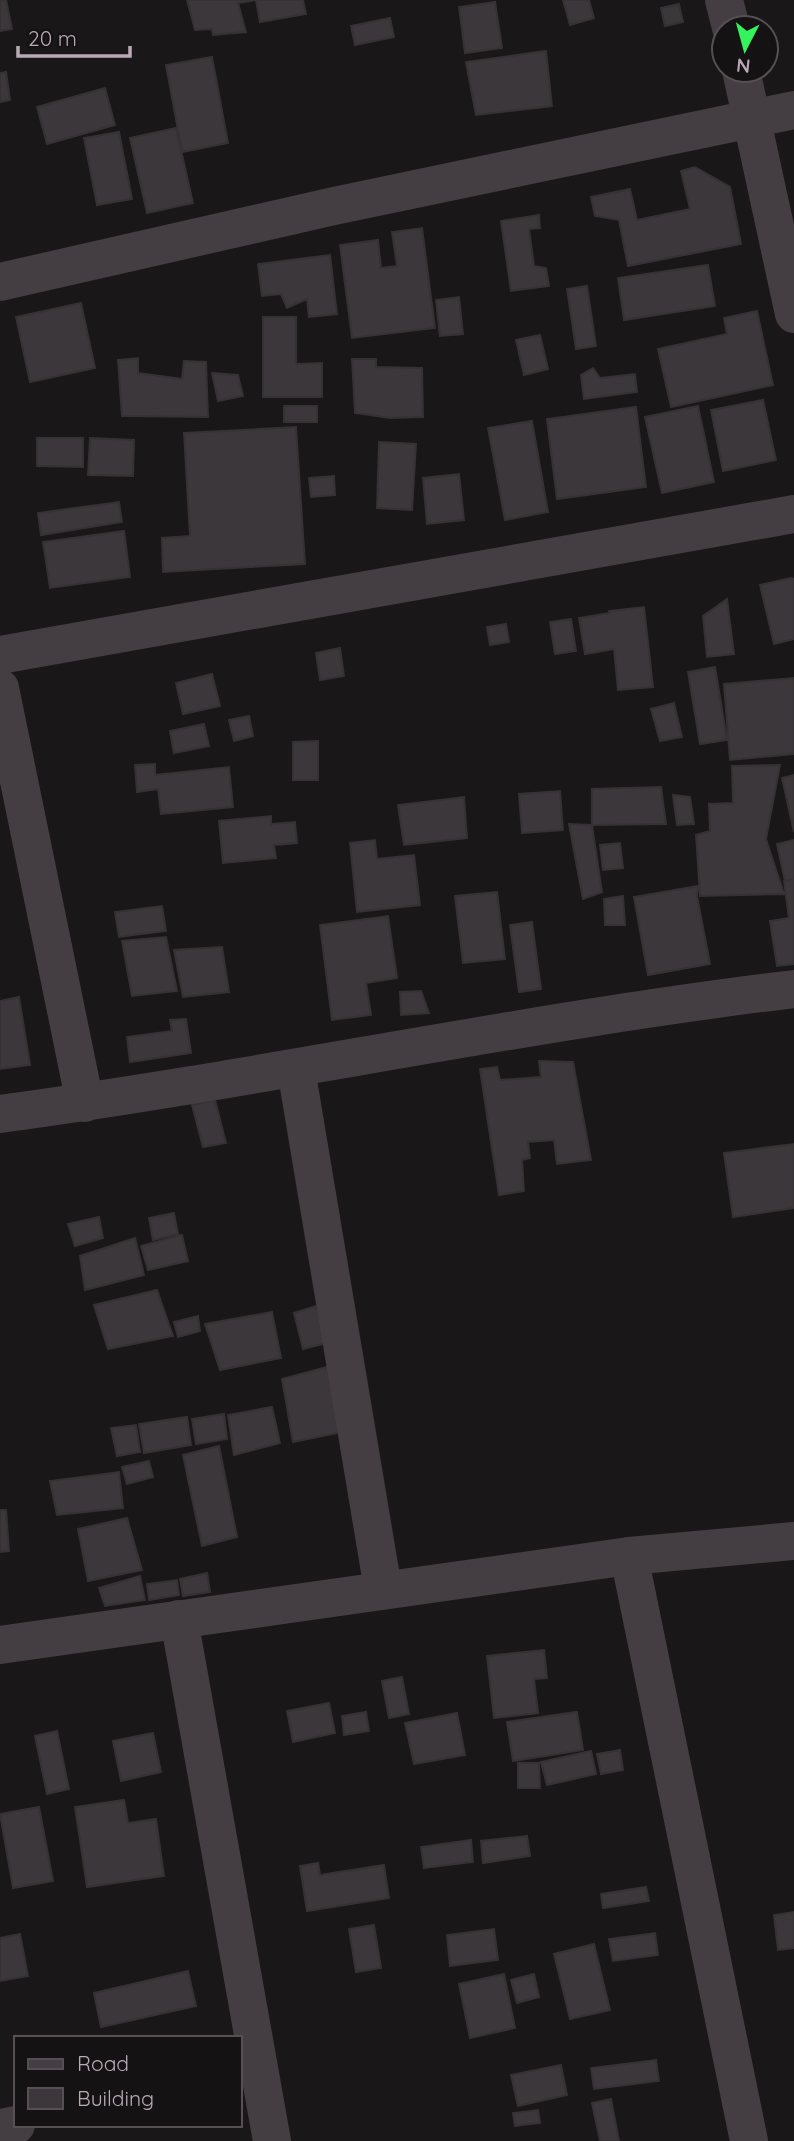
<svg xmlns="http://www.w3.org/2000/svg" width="794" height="2141" font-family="Quicksand,sans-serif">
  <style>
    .building { fill: #3c373a; stroke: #363133; stroke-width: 2 }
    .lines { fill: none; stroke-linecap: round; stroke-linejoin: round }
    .minor { stroke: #443d41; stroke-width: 38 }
    .tertiary { stroke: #443d41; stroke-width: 38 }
  </style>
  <rect width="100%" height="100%" fill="#1a1718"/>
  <path class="building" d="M6,0L12,29L0,31V1Z
    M187,0H256L238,3L246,32L213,35L212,29L195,30Z
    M256,0H303L306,14L260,22Z
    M563,0H589L594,18L570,25Z
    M495,2L502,48L465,53L459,7Z
    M679,4L683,22L665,26L661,8Z
    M390,18L394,37L355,45L351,26Z
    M546,51L552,106L476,115L466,62Z
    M212,57L228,143L182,152L166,65Z
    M6,72L10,100L0,102V73Z
    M105,88L115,125L47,144L37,107Z
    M176,128L193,203L147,213L130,138Z
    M119,132L132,199L97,205L84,138Z
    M695,167L730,187L741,244L628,266L619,220L595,216L591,197L630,189L637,220L690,209L681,171Z
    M539,215L540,228L529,229L534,266L546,268L549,286L511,291L501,221Z
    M422,228L435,328L352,338L340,245L378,240L381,268L397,266L392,232Z
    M330,255L337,314L309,317L307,299L287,308L281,294L262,296L258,264Z
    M708,265L715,306L624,320L618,278Z
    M587,286L596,346L576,349L567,289Z
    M459,297L463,334L440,336L436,300Z
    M81,303L95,368L30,382L16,317Z
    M757,311L773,385L671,407L658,349L727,334L724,318Z
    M263,317H296V364L322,363V397H263Z
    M540,335L548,369L524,375L516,340Z
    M138,358V373L182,379L184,361L206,362L208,417L122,416L118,360Z
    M352,359H376V367L422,368L423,417L390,418L355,413Z
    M593,368L600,378L635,374L637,392L584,399L581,375Z
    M212,373L238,375L243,396L218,401Z
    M763,400L776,460L723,471L711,410Z
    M284,406H317V422H284Z
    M698,406L714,482L662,493L645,417Z
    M636,407L646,487L557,499L547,419Z
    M532,421L548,512L505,520L488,428Z
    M296,427L305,564L163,572L162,538L190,536L184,433Z
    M37,438H83V467L37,466Z
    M90,438L134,440L133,476L88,475Z
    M379,442L416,444L412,510L377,508Z
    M459,474L464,520L427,524L423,478Z
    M334,476L335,495L311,497L309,478Z
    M119,502L122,522L41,535L38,513Z
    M124,531L130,577L50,588L43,542Z
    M791,578L794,579V639L774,644L760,585Z
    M727,599L734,654L707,657L703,616Z
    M644,607L653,687L618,690L614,649L585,654L579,618L610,613L609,611Z
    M571,619L576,651L555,654L550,622Z
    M506,624L509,642L490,645L487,627Z
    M340,648L344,676L320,680L316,653Z
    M715,667L727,740L700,744L688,672Z
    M212,674L220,706L183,714L176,683Z
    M794,678V754L730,760L724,684Z
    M674,703L682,737L660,741L651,709Z
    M249,716L253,736L234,741L229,720Z
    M204,724L209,746L174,753L170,731Z
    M318,741V780H293V742Z
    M155,764V775L229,767L233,807L161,814L158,789L137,792L135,765Z
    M780,765L766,839L784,894L700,896L696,835L710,831L709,804L733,803L732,766Z
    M794,775V832L782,778Z
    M661,787L666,824L592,825V789Z
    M560,791L563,830L522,833L519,794Z
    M673,795L690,797L694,824L677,825Z
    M464,797L467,838L404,845L398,805Z
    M271,816V824L295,822L297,843L274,845L276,858L223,863L219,821Z
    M569,824L592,825L602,892L583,899Z
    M375,840L377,859L414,855L420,905L357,912L350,843Z
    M794,840V879L785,881L777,844Z
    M620,843L623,868L603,870L600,845Z
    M794,879V964L777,966L770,921L789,918L784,881Z
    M698,886L697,896L710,964L648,975L634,897Z
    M497,892L505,959L463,963L455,896Z
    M623,896L625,925H605L604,899Z
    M162,906L166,931L119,937L115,912Z
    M388,916L397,978L366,983L371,1015L332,1020L320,925Z
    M532,922L541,989L519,992L510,925Z
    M166,937L177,991L132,996L122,941Z
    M222,947L229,992L183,997L174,950Z
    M421,991L429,1013L401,1015L400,992Z
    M19,997L30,1065L0,1069V1001Z
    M186,1019L191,1053L130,1062L127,1037L172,1031L170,1020Z
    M539,1061L573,1062L591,1160L557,1164L554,1140L528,1142L530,1158L522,1160L524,1191L499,1195L480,1069L497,1067L500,1080L541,1077Z
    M215,1100L226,1143L203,1147L192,1105Z
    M794,1144V1208L733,1217L724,1153Z
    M174,1213L178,1234L153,1240L149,1218Z
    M99,1217L103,1238L75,1246L68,1224Z
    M182,1235L188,1261L148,1270L141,1246Z
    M135,1238L144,1275L85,1290L80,1256Z
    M157,1290L173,1336L108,1349L94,1305Z
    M316,1306L327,1343L303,1349L294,1313Z
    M272,1312L281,1358L220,1370L205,1324Z
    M198,1316L200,1331L178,1337L174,1322Z
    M327,1367L342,1432L293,1442L282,1379Z
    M272,1407L280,1443L234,1455L228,1415Z
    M224,1414L227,1439L196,1444L192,1419Z
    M187,1417L191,1445L144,1453L139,1424Z
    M136,1425L140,1452L117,1456L111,1428Z
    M219,1446L237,1537L202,1546L183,1455Z
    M149,1461L153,1477L127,1484L122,1467Z
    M119,1472L123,1508L57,1515L50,1481Z
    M0,1510H6L9,1551L0,1552Z
    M127,1518L142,1570L88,1581L78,1529Z
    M207,1573L210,1592L183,1596L180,1579Z
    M140,1576L145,1600L105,1606L99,1588Z
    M177,1580L179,1595L149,1600L147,1584Z
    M544,1650L547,1678L534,1679L538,1713L494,1718L487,1656Z
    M402,1677L409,1714L389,1718L382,1681Z
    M329,1703L335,1733L293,1742L287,1711Z
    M366,1712L369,1731L344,1735L342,1716Z
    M577,1712L583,1750L513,1761L507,1722Z
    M457,1713L465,1755L414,1764L405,1723Z
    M57,1731L69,1789L47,1794L35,1736Z
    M153,1733L161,1772L121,1781L113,1741Z
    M620,1750L623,1770L601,1774L597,1754Z
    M591,1751L596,1774L547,1785L541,1762Z
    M518,1763H539L540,1788H518Z
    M124,1800L128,1823L156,1819L164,1876L87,1887L75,1807Z
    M39,1807L53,1881L13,1888L0,1814Z
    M527,1836L530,1856L483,1863L481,1841Z
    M471,1840L473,1862L424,1868L421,1847Z
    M318,1863L320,1875L384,1865L389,1898L307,1911L300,1866Z
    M646,1887L649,1901L603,1908L601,1894Z
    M794,1912V1948L778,1950L774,1915Z
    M374,1925L381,1968L356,1972L349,1929Z
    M494,1929L498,1960L450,1966L447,1935Z
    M655,1933L658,1955L613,1961L609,1939Z
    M20,1934L28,1976L0,1981V1938Z
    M594,1944L610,2010L570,2019L554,1954Z
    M188,1971L196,2006L101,2027L94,1993Z
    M504,1974L515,2028L470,2038L459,1984Z
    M534,1974L539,1997L517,2003L511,1980Z
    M656,2060L659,2081L594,2089L591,2068Z
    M561,2065L567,2095L518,2106L511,2075Z
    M611,2099L619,2141H600L592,2103Z
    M538,2110L540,2123L515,2126L513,2113Z"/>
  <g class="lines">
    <path class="minor" d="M724,0L731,28
      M741,70L794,314
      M0,282L334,206L794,110
      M0,655L794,514
      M0,688L85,1103
      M296,1069L383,1589
      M0,1114C266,1078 528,1021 794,989
      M629,1556L749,2141
      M179,1619L272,2141
      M0,2128L16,2125"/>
    <path class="tertiary" d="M0,1645L629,1556L794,1541"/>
  </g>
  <rect x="14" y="2036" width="228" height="91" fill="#151213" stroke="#574f54" stroke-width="2"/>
  <rect x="28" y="2059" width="35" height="10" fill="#443d41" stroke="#574f54" stroke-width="2"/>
  <text x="77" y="2071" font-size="21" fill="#b9aab6">Road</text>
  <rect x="28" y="2088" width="35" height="21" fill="#3c373a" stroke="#574f54" stroke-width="2"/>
  <text x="77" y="2106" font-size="21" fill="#b9aab6">Building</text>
  <g transform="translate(745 49) rotate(186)"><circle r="33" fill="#151213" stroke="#574f54" stroke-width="2"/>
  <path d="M0-5L12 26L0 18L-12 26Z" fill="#36f35d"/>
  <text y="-10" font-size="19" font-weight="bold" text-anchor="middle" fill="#b9aab6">N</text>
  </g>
  <path d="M18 46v10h112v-10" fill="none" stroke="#b9aab6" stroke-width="3.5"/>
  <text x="28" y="46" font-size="21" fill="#b9aab6" stroke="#151213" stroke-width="5" paint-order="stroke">20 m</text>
</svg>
